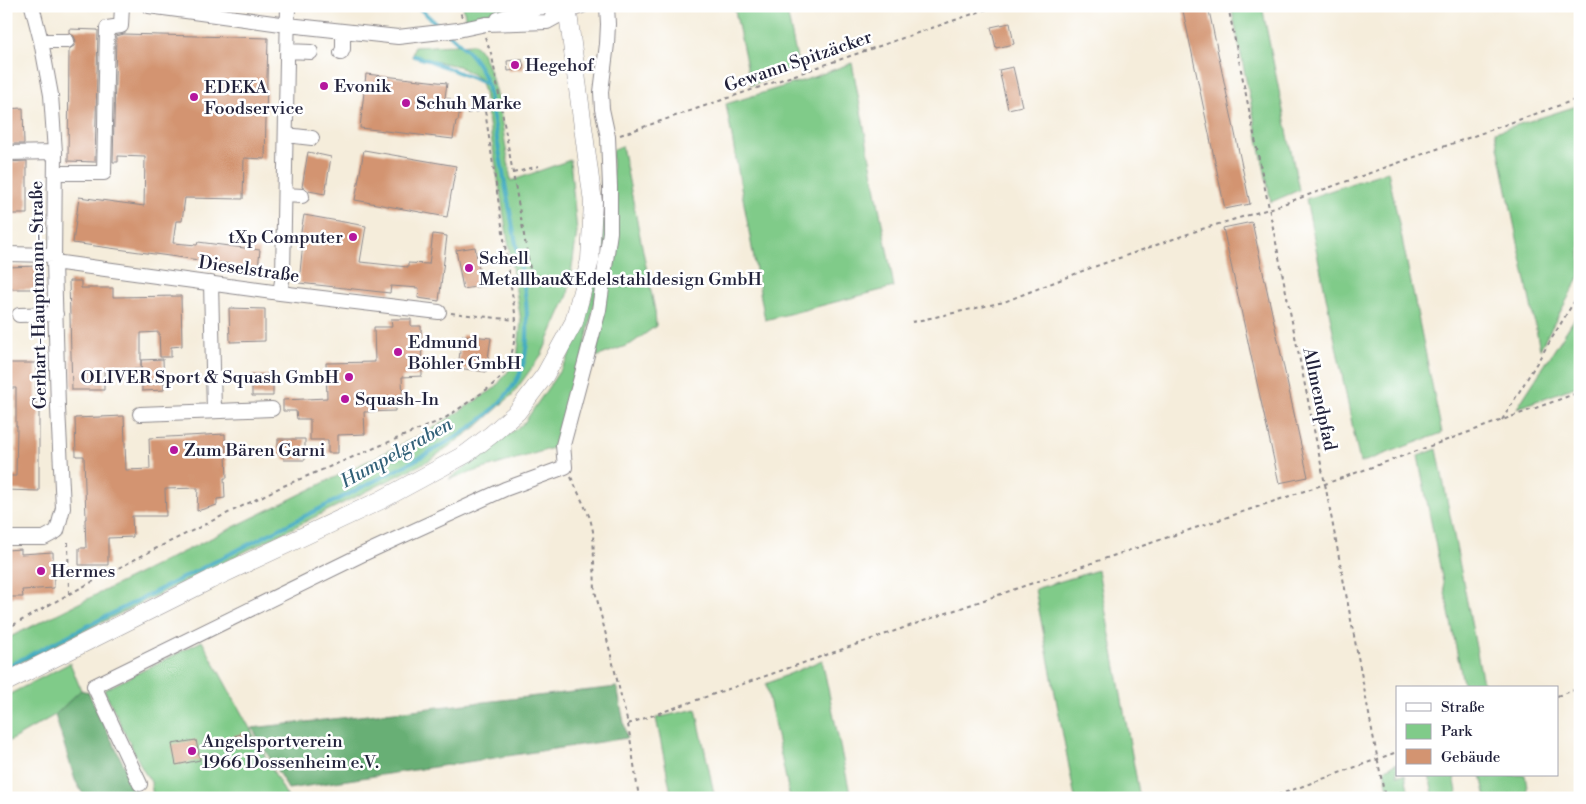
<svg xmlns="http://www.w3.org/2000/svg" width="1586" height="804" font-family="'Libre Bodoni',serif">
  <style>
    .green { fill: #80cb89; stroke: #517662 }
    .forest { fill: #68af75; stroke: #456858 }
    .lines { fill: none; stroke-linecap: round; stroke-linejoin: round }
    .stream { stroke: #43abc2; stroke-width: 4 }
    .building { fill: #d39471 }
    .minor-casing { stroke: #8c888b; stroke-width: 16 }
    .major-casing { stroke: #8c888b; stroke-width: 19 }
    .path { stroke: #8c888b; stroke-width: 2; stroke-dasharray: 4 4; stroke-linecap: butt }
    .minor { stroke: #fff; stroke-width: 14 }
    .major { stroke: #fff; stroke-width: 18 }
    .poi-dot { fill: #b5179e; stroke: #fff; stroke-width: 2 }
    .labels { text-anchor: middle; stroke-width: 5; stroke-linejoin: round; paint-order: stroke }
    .street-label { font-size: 18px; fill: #22223b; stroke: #fff }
    .poi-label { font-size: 18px; fill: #22223b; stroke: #fff; text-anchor: start }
    .water-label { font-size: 19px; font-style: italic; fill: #316078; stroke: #fff }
  </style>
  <rect width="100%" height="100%" fill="#fff"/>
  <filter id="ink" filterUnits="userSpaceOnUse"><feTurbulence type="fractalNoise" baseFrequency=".02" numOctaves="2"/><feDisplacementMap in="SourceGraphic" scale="10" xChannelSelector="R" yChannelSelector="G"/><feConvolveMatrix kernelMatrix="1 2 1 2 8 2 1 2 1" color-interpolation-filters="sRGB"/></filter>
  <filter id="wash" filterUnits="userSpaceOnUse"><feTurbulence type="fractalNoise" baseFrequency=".0096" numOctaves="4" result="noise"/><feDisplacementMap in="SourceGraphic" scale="20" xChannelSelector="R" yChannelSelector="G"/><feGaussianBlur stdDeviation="1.12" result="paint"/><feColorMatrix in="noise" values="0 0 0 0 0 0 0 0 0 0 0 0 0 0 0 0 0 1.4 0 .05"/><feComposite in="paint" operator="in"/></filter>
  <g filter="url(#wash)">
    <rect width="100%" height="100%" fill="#f5eddb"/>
    <path class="green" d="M463,6H516L466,21Z
      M734,6H786L799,69L751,85Z
      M1231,6H1262L1299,190L1271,202Z
      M474,44C496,58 506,153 511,181L570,160L577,232L568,295L542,354L512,395L480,424L430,460L6,670V639L429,431L495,388L517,360L521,321L484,93L480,79L458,66L412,57L414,47Z
      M852,63L894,287L765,320L726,104L805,80Z
      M1580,105V276L1540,349L1495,132Z
      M608,137L610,232L563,445L449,479L524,423L567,360L591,299L603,236L601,144Z
      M622,146L655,311L656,326L631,344L596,357L613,231L612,150Z
      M1388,171L1442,433L1360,463L1306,199Z
      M1580,310V385L1517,408Z
      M1437,449L1484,688H1464L1418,456Z
      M1098,570L1140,798H1075L1035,589Z
      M202,641L288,798H153L151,782L143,770L104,690Z
      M822,660L851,798H790L766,684Z
      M70,663L81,690L55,715L6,743V696Z
      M696,709L715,798H672L656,718Z
      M1397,763V775H1405L1410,798H1390L1384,770Z
      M1429,775H1454L1458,798H1434Z
      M1481,775H1525L1529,798H1486Z"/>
    <path class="forest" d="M617,687L627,738L288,789L252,728Z
      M81,690L88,692L140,798H85L75,780L55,715Z"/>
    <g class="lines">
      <path class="stream" d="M417,6L441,28
        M414,56L428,60L487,84
        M6,667L408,464C446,443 488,423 513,386C526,368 528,341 527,320C527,291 519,261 514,233C505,183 496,133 487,84C478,59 468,51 449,34"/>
    </g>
    <g id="blocks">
      <path class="building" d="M1182,6H1208L1250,204L1225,209Z
        M1010,23L1014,44L996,48L991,27Z
        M69,29L98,30L95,162L68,161L69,49L74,46L76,41L74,36L69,33Z
        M124,34L268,38L265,159L244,158L243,199L185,198L182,221H176L173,243L197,245L198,242L260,250L258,268L73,243L79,197L144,206L145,157L118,156V162H113L116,36Z
        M522,59L524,69L508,71L507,61Z
        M1013,67L1022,106L1008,109L999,70Z
        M366,74L447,83L445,98L451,99L450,107L460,109L458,121H456L453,139L360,128Z
        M23,108L24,144H6V109Z
        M364,150L456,166L447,217L355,200Z
        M308,152L331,157L325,194L309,191L302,187Z
        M27,161V214H7L6,162Z
        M304,215L366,226L360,262L408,267V263L429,264L433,234L447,236L439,301L418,298L419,288L391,286L390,293L299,283L303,242H299Z
        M1252,222L1308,477L1279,483L1223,228Z
        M475,247L482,286L463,289L456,250Z
        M39,266L40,289H6V267Z
        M69,281H81V288H113V297L181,296L182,346L171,347V357H160L159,332L141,333V369H104V390H72Z
        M229,308L265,309V341L230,342Z
        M391,319H411V326H421L422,376L402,377L403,402H395V411L364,412L365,434L338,435V453H328V440H310V419H297L296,411H283V400L327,398L326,363L375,362L374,327H392Z
        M462,335L491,338L486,372L458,368Z
        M163,359L164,390L142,391L141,360Z
        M6,363H36V406H39V491L6,490V476H16L17,426H16V388H6Z
        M252,375H273V396H252Z
        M124,416L126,470L150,469L149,438L225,434L227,478H224L225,498L217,499V505L197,511L198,488L165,489L166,516H132L133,537L108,538V565H79V548H86L85,519H86L84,456H76L75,418Z
        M278,439H305V460H284V454H278Z
        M21,549V554L53,552L54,588L22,590L23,597H6V550Z
        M248,732L252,744L237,748L234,736Z
        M196,740L200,760L176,765L172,744Z"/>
    </g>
  </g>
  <g filter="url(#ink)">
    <use href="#blocks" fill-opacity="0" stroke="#8c888b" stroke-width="1"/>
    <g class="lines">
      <g class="minor-casing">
        <path id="minor" d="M149,6L288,25L398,37L458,30L486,24L547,22L567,11L582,6
          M498,19L533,8L547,7L567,11
          M41,41H67
          M287,51L311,52
          M341,53L343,49V31
          M286,135L312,138
          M6,153L55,152
          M55,173H104L107,28L121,26L122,6
          M285,195L302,196
          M6,254L54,255
          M54,262L280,293L439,312
          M211,283L214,411
          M280,293L283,275L288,6
          M19,315L56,314
          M140,414L272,409
          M6,538H44L57,531L63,508L58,408L54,262L55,152L51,95L41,41L32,6
          M140,784L94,686L363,554L505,489L565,467L563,445L599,310L610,232V187L608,137L602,109L601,92L607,44L608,24L607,6"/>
      </g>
      <g class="major-casing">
        <path id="major" d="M533,8L534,6
          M6,682L210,580L381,500L466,454L491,435L517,412L545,375L574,322L590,260L593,202L567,6"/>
      </g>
      <path class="path" d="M458,6L462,17
        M1228,6L1325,484L1385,798
        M485,37L492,56L532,280
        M467,113L485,110
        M620,135L996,6
        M513,173L539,166
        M451,313L516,320
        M912,322L1004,302L1085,270L1202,229L1269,209L1580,98
        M1502,420L1580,292
        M571,477L590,518L593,531L595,591L628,724L639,798
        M69,594L151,551L281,487L444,419L489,388L501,377L510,363L514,342L516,320L483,97
        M6,629L69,594L68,542L66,540
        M1557,696L1580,688
        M628,724L1024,586L1325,484L1580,392
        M1270,798L1397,752"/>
      <use href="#minor" class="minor"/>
      <use href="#major" class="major"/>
    </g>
  </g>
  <g class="poi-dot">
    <circle cx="515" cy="65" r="5"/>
    <circle cx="324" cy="86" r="5"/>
    <circle cx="194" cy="97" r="5"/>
    <circle cx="406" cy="103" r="5"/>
    <circle cx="353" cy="237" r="5"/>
    <circle cx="469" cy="268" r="5"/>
    <circle cx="398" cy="352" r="5"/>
    <circle cx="349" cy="377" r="5"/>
    <circle cx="345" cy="399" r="5"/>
    <circle cx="174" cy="450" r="5"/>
    <circle cx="41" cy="571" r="5"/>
    <circle cx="192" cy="751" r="5"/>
  </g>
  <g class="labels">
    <g class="street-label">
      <text transform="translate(798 61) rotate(-19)" y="6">Gewann Spitzäcker</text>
      <text transform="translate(249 269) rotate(8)" y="6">Dieselstraße</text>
      <text transform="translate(38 295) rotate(-91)" y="6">Gerhart-Hauptmann-Straße</text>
      <text transform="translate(1320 399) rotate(78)" y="6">Allmendpfad</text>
    </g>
    <g class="poi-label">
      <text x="525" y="71">Hegehof</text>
      <text x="334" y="92">Evonik</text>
      <text x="204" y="93">EDEKA<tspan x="204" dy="21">Foodservice</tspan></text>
      <text x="416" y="109">Schuh Marke</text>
      <text x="343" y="243" text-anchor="end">tXp Computer</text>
      <text x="479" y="264">Schell<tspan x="479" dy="21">Metallbau&amp;Edelstahldesign GmbH</tspan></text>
      <text x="408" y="348">Edmund<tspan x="408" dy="21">Böhler GmbH</tspan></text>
      <text x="339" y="383" text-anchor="end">OLIVER Sport &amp; Squash GmbH</text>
      <text x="355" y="405">Squash-In</text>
      <text x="184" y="456">Zum Bären Garni</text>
      <text x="51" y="577">Hermes</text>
      <text x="202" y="747">Angelsportverein<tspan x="202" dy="21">1966 Dossenheim e.V.</tspan></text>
    </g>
    <g class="water-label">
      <text transform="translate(396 452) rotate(-29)" y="7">Humpelgraben</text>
    </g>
  </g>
  <rect width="1586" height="804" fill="none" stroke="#fff" stroke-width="25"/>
  <rect x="1396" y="686" width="162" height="90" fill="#ffffff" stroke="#a7a7b1"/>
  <rect x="1406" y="703" width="25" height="8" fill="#ffffff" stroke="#a7a7b1"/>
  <text x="1441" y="712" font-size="15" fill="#22223b">Straße</text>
  <rect x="1406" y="724" width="25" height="15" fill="#80cb89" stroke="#a7a7b1"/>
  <text x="1441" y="736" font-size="15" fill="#22223b">Park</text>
  <rect x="1406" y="749" width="25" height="15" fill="#d39471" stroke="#a7a7b1"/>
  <text x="1441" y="762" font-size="15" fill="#22223b">Gebäude</text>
</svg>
